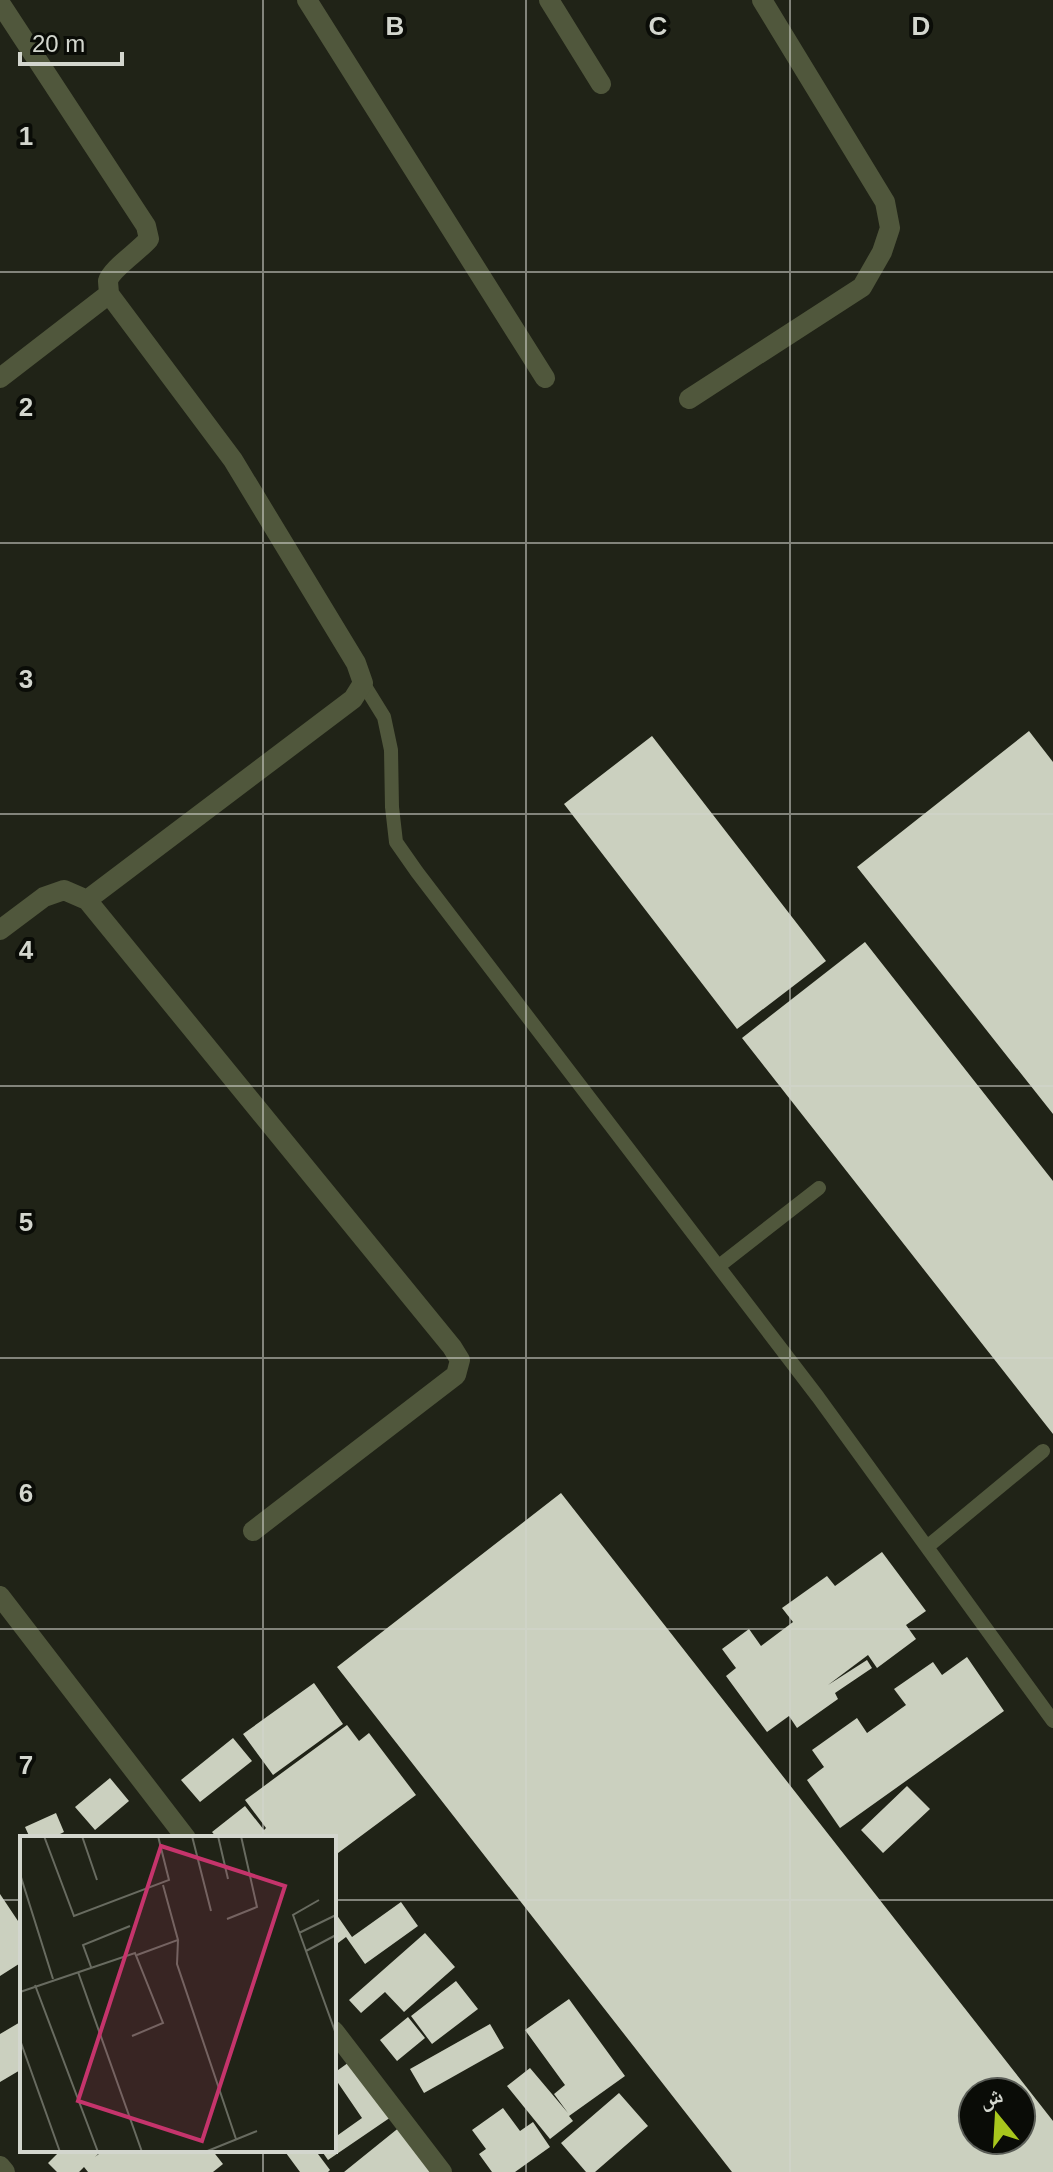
<svg xmlns="http://www.w3.org/2000/svg" width="1053" height="2172" font-family="Arial,'Noto Naskh Arabic',sans-serif">
  <style>
    .building { fill: #cbd0bf; fill-rule: evenodd }
    .lines { fill: none; stroke-linecap: round; stroke-linejoin: round }
    .lane { stroke: #50573c; stroke-width: 14 }
    .street { stroke: #50573c; stroke-width: 20 }
    .grid { fill: none; stroke: #d3d6ce; stroke-width: 2; stroke-opacity: 0.55 }
    .inset-road { fill: none; stroke: #686b60; stroke-width: 2 }
    .view { fill: #c5346c; fill-opacity: 0.15; stroke: #c5346c; stroke-width: 4 }
    .inset-edge { fill: none; stroke: #d3d6ce; stroke-width: 4 }
    .grid-label { font-size: 26px; text-anchor: middle; font-weight: bold; fill: #d3d6ce; stroke: #0a0c07; stroke-width: 8; stroke-linejoin: round; paint-order: stroke }
  </style>
  <rect width="100%" height="100%" fill="#202317"/>
  <path class="building" d="M1029,731L1053,762V1114L857,867Z
    M652,736L826,961L737,1029L564,804Z
    M865,942L1053,1181V1434L742,1038Z
    M561,1493L1053,2121V2172H732L337,1667ZM973,2092H1021V2140H973Z
    M882,1552L926,1611L906,1625L916,1639L877,1668L868,1655L828,1685L867,1660L872,1668L835,1693L838,1699L797,1728L789,1716L767,1732L726,1676L736,1668L722,1649L749,1629L761,1646L793,1622L782,1608L827,1576L835,1586Z
    M967,1657L1004,1711L840,1828L807,1780L824,1767L812,1750L857,1718L867,1733L906,1705L894,1689L933,1662L942,1675Z
    M314,1683L343,1724L273,1775L243,1734Z
    M347,1725L359,1741L369,1733L416,1795L334,1856V1838H265L261,1834L256,1838H217L212,1832L245,1806L264,1830L266,1828L245,1800Z
    M233,1738L252,1761L200,1802L181,1780Z
    M110,1778L129,1801L95,1830L75,1807Z
    M907,1786L930,1809L883,1853L861,1830Z
    M56,1813L64,1832L52,1838H30L25,1827Z
    M0,1894L22,1927V1962L0,1976Z
    M401,1902L418,1926L365,1964L346,1937L334,1946V1911L352,1937Z
    M425,1933L455,1967L404,2012L385,1992L361,2013L349,2000Z
    M456,1981L478,2009L432,2044L411,2016Z
    M569,1999L625,2076L569,2116L573,2121L550,2139L507,2086L530,2068L568,2113L554,2094L565,2085L525,2030Z
    M408,2017L425,2038L397,2061L380,2040Z
    M22,2021V2069L0,2082V2034Z
    M490,2024L504,2048L424,2093L410,2069Z
    M352,2060L391,2117L328,2160L321,2150H334V2129L338,2135L362,2118L334,2077V2073Z
    M619,2093L648,2126L595,2172H586L561,2143Z
    M503,2108L520,2131L533,2122L550,2147L515,2172H492L479,2154L486,2149L472,2130Z
    M406,2122L434,2172H344Z
    M61,2150H102L95,2157L104,2150H212L223,2164L213,2172H88L84,2167L79,2172H57L48,2163Z
    M290,2150H315L330,2170L328,2172H300L286,2153Z"/>
  <g class="lines">
    <path class="lane" d="M363,683L384,717L391,750L392,807L396,842L417,872L818,1397L1053,1721
      M719,1266L819,1188
      M927,1547L1043,1451"/>
    <path class="street" d="M307,0L545,378
      M549,0L601,84
      M0,3L146,226L149,239C139,251 111,269 108,281C108,283 109,292 109,294L233,460L356,663L363,683L353,699L87,900
      M0,378L109,294
      M689,399L862,287L882,252L890,228L885,202L762,0
      M0,930L44,897L64,890L87,900L452,1347L460,1360L456,1375L253,1531
      M0,1596L186,1838
      M334,2031L442,2172
      M0,2166L5,2172"/>
  </g>
  <path class="grid" d="M263,0V1838M526,0V2172M790,0V2172M0,272H1053M0,543H1053M0,814H1053M0,1086H1053M0,1358H1053M0,1629H1053M0,1900H22M334,1900H1053M263,2150V2172"/>
  <g transform="translate(20 1836)">
    <rect width="316" height="316" fill="#202317"/>
    <path class="inset-road" d="M24,0L54,80L149,44L138,0M62,0L77,44M172,0L191,75M198,0L208,43M0,38L33,143M299,64L273,79L316,198M207,83L237,71L221,0M279,97L316,79M158,104L157,128L216,303M286,115L316,99M117,119L158,104L143,49M71,131L63,109L110,90M58,136L122,316M15,149L78,316M0,156L115,117L143,187L112,200M0,204L40,316M185,316L237,295"/>
    <path class="view" d="M141,10L265,50L182,305L58,265Z"/>
    <rect width="316" height="316" class="inset-edge"/>
  </g>
  <g class="grid-label">
    <text x="395" y="35">B</text>
    <text x="658" y="35">C</text>
    <text x="921" y="35">D</text>
    <text x="26" y="145">1</text>
    <text x="26" y="416">2</text>
    <text x="26" y="688">3</text>
    <text x="26" y="959">4</text>
    <text x="26" y="1231">5</text>
    <text x="26" y="1502">6</text>
    <text x="26" y="1774">7</text>
  </g>
  <g transform="translate(997 2116) rotate(342)"><circle r="38" fill="#0a0c07" stroke="#5a5d57" stroke-width="2"/>
  <path d="M0-6L14 30L0 20L-14 30Z" fill="#a8c71d"/>
  <text y="-12" font-size="22" font-weight="bold" text-anchor="middle" fill="#d3d6ce">ش</text>
  </g>
  <path d="M20 52v12h102v-12" fill="none" stroke="#d3d6ce" stroke-width="4"/>
  <text x="32" y="52" font-size="24" fill="#d3d6ce" stroke="#0a0c07" stroke-width="6" paint-order="stroke">20 m</text>
</svg>
